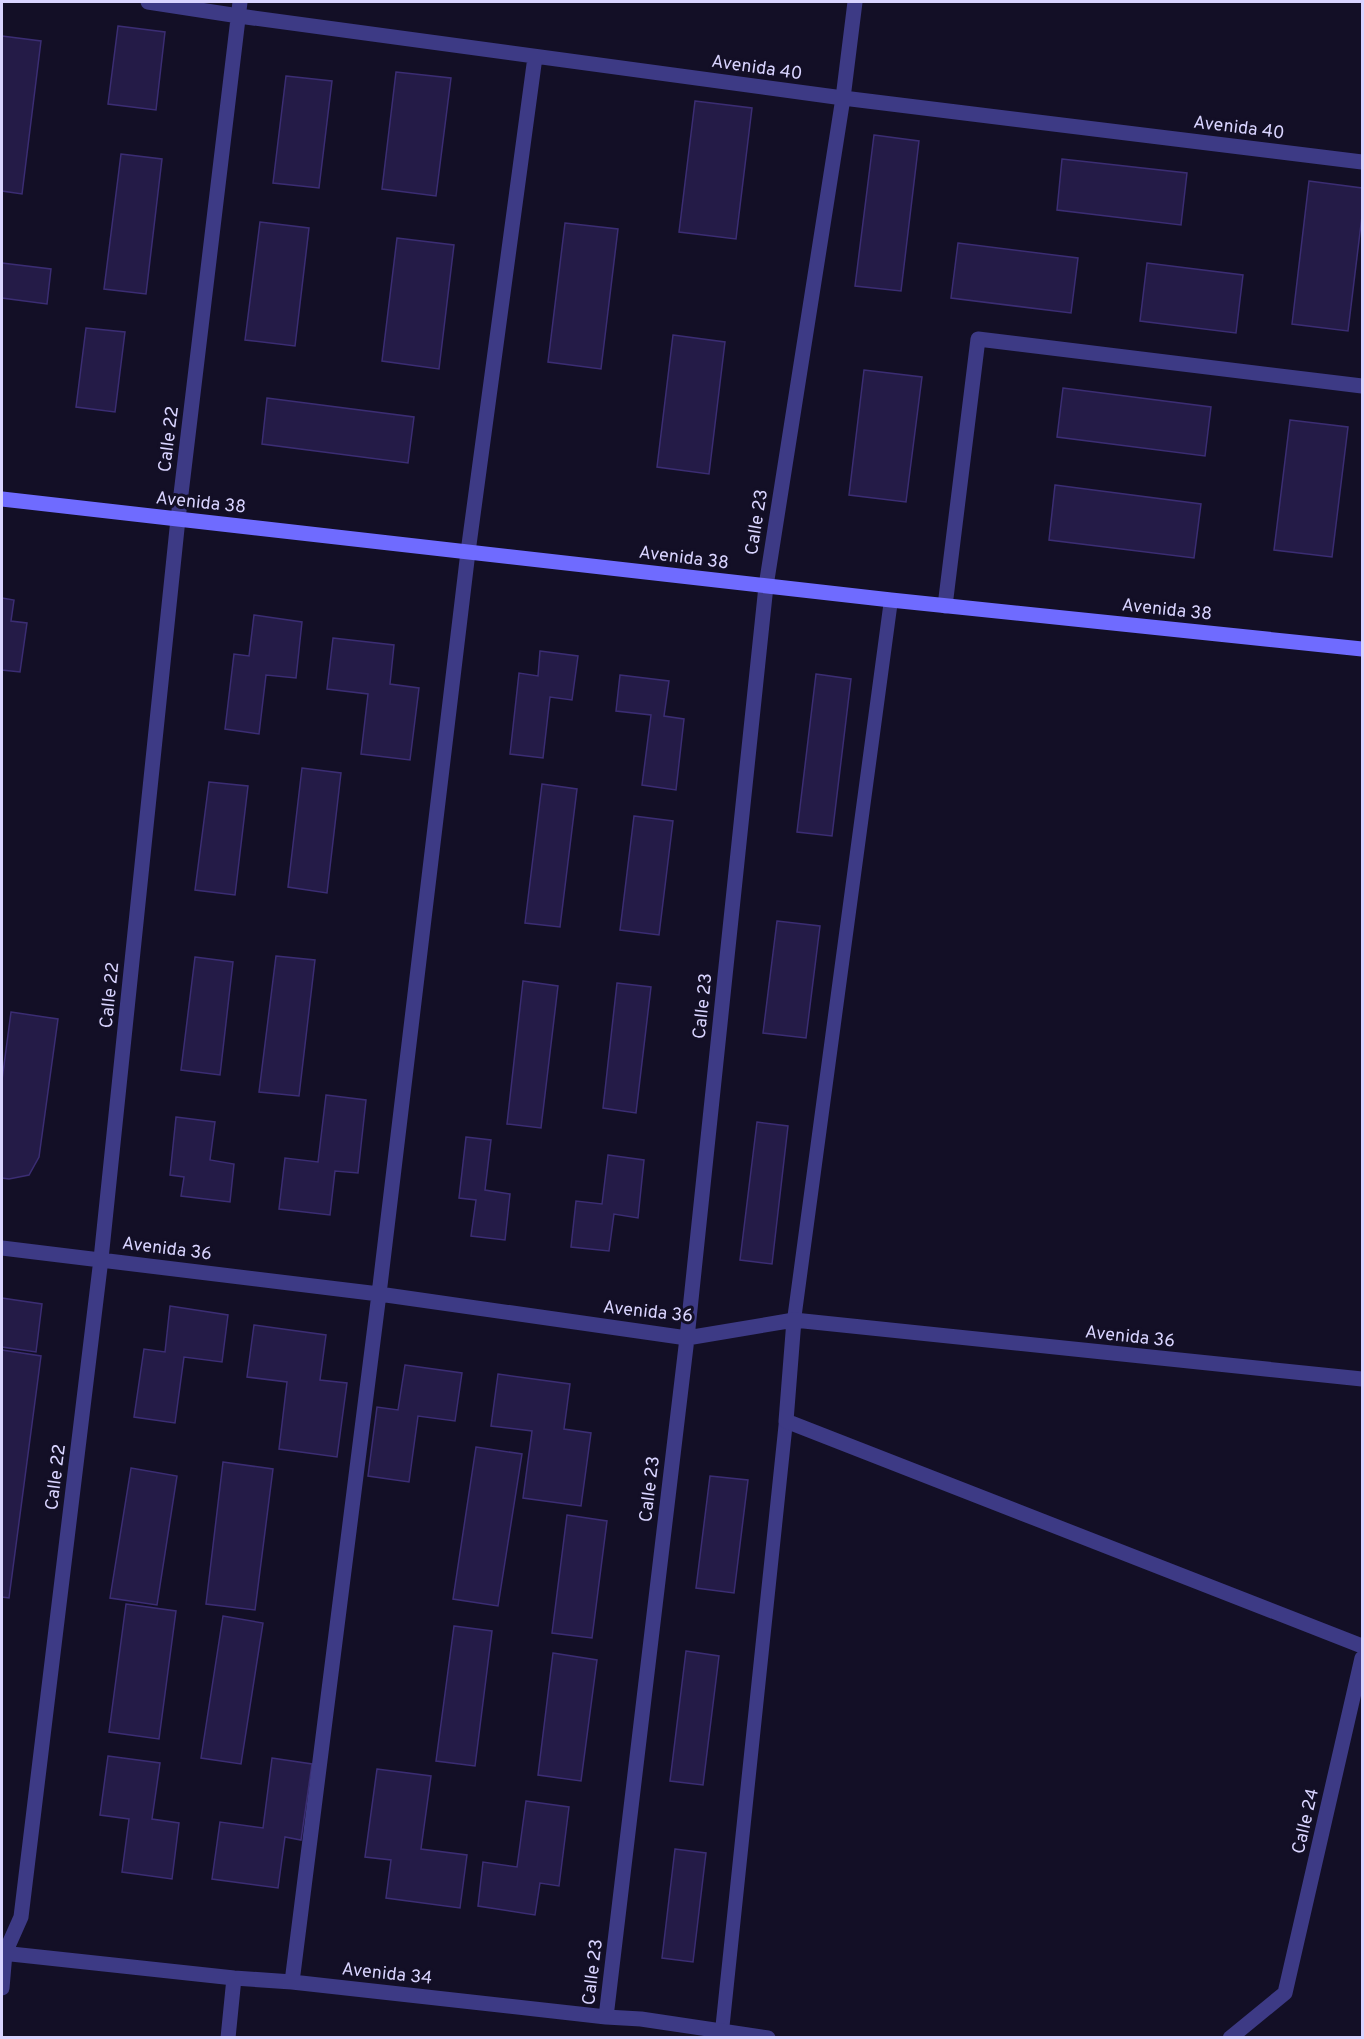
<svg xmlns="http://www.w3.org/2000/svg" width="1364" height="2039" font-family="Overpass,sans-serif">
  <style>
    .building { fill: #241b47; stroke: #3b2d73; stroke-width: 1.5 }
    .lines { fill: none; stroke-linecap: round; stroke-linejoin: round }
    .lane { stroke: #3d3a85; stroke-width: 14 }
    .street { stroke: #3d3a85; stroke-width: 15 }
    .secondary { stroke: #6f6bff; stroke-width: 15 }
    .labels { text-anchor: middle; stroke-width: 6; stroke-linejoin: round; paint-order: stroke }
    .street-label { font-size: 18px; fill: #d9d4ff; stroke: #130f26 }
  </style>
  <rect width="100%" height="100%" fill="#130f26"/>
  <path class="building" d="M118,26L165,32L156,110L108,104Z
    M2,36L41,41L22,194L2,191Z
    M396,72L451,78L436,196L382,189Z
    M286,76L332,81L319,188L273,183Z
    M695,101L752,108L736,239L679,232Z
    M874,135L919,141L901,291L855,286Z
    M121,154L162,159L146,294L104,289Z
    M1062,159L1187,173L1181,225L1057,210Z
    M1309,181L1362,188V216L1348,331L1292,324Z
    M260,222L309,228L295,346L245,340Z
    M565,223L618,229L601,369L548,362Z
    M397,238L454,245L439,369L382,361Z
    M958,243L1078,258L1071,313L951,298Z
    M2,263L51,269L47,304L2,298Z
    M1147,263L1243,275L1236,333L1140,321Z
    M86,328L125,332L115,412L76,407Z
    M673,335L725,342L709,474L657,467Z
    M864,370L922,377L906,502L849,495Z
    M1063,388L1211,407L1205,456L1057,437Z
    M267,398L414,417L408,463L262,444Z
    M1290,420L1348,427L1332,557L1274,550Z
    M1055,485L1201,504L1194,558L1049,540Z
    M2,598L14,600L11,621L27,623L20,672L2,670Z
    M254,615L302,622L296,678L266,675L259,734L225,729L234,654L249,656Z
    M333,638L394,645L390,684L419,688L410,760L361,754L368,694L327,689Z
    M540,651L578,656L572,700L550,697L543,758L510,754L519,673L538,676Z
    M816,674L851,679L832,836L797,832Z
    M620,675L669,681L664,716L684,719L676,790L642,785L651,715L616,711Z
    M302,768L341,773L327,893L288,887Z
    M209,782L248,786L235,895L195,890Z
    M542,784L577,789L560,927L525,923Z
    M634,816L673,821L659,935L620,930Z
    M777,921L820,926L806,1038L763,1033Z
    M276,956L315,960L299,1096L259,1092Z
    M195,957L233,962L220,1075L181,1070Z
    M523,981L558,986L541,1128L507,1124Z
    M617,983L651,987L636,1113L603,1108Z
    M11,1012L58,1019L39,1157L29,1175L9,1179L2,1178V1080Z
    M326,1095L366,1100L358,1173L335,1171L330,1215L279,1209L285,1158L318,1162Z
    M176,1117L215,1122L210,1160L234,1164L230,1202L181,1196L184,1177L170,1175Z
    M757,1122L788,1126L772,1264L740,1260Z
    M466,1137L491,1140L485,1190L510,1194L505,1240L471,1236L476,1200L459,1198Z
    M608,1155L644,1160L638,1218L614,1214L609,1251L571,1247L576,1201L602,1204Z
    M2,1298L42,1304L36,1352L2,1347Z
    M170,1306L228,1315L222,1362L184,1357L175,1423L134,1417L144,1349L165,1352Z
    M254,1325L326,1335L320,1380L347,1383L337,1457L279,1449L287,1382L247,1377Z
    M2,1350L41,1356L9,1598L2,1597Z
    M405,1365L462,1373L455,1421L418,1416L409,1482L368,1476L377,1407L398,1410Z
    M498,1374L570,1384L564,1429L591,1433L581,1506L523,1498L532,1431L491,1426Z
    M476,1447L522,1454L498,1606L453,1599Z
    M223,1462L273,1469L255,1610L206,1604Z
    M131,1468L177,1476L157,1605L110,1598Z
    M710,1476L748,1480L734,1593L696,1588Z
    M567,1515L607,1521L592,1638L552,1633Z
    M126,1604L176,1611L159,1739L109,1732Z
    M223,1616L263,1623L241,1764L201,1758Z
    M454,1626L492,1631L475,1766L436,1761Z
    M686,1651L719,1656L703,1785L670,1781Z
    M553,1653L597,1660L581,1781L538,1775Z
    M108,1756L160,1763L152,1819L179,1823L172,1879L122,1872L129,1819L100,1815Z
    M272,1758L312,1764L301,1840L285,1837L278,1888L212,1879L220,1822L263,1828Z
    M377,1769L431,1776L421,1849L467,1855L460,1908L386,1898L391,1860L365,1857Z
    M526,1801L569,1807L559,1886L540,1883L535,1915L478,1906L483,1862L517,1867Z
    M675,1849L706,1853L693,1962L662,1958Z"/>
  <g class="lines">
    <path class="lane" d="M794,1320L891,600
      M722,2031L786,1421"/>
    <path class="street" d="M148,2L239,16L843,98L1362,162
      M945,606L978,339L1362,386
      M2,1248L379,1294L687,1338L794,1320L1362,1379
      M794,1320L786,1421L1362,1646
      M2,1953L234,1978L292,1982L606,2017L641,2019L768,2038
      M292,1982L379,1294L468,552L535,57
      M2,1988L5,1953L21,1917L101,1259L178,519L240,2
      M606,2017L687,1338L766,586L843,98L855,2
      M228,2038L234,1978
      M1230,2038L1285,1993L1362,1658"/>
    <path class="secondary" d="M2,499L891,600L1362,649"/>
  </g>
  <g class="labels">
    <g class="street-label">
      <text transform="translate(757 67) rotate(8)" y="6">Avenida 40</text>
      <text transform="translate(1239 127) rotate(7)" y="6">Avenida 40</text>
      <text transform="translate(168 439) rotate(-83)" y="6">Calle 22</text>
      <text transform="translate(201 502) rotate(6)" y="6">Avenida 38</text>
      <text transform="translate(756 522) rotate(-81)" y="6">Calle 23</text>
      <text transform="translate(684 557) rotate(7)" y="6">Avenida 38</text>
      <text transform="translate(1167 609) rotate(6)" y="6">Avenida 38</text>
      <text transform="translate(109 995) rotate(-84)" y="6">Calle 22</text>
      <text transform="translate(702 1006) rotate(-84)" y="6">Calle 23</text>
      <text transform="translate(167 1248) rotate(7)" y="6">Avenida 36</text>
      <text transform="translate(648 1311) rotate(6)" y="6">Avenida 36</text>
      <text transform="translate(1130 1336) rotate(6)" y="6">Avenida 36</text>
      <text transform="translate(55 1477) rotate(-83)" y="6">Calle 22</text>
      <text transform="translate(649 1489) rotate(-83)" y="6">Calle 23</text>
      <text transform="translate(1305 1821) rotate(-77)" y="6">Calle 24</text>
      <text transform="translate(592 1972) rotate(-83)" y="6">Calle 23</text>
      <text transform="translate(387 1973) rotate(6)" y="6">Avenida 34</text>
    </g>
  </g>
  <rect width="1364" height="2039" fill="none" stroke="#d9d4ff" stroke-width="6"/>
</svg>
